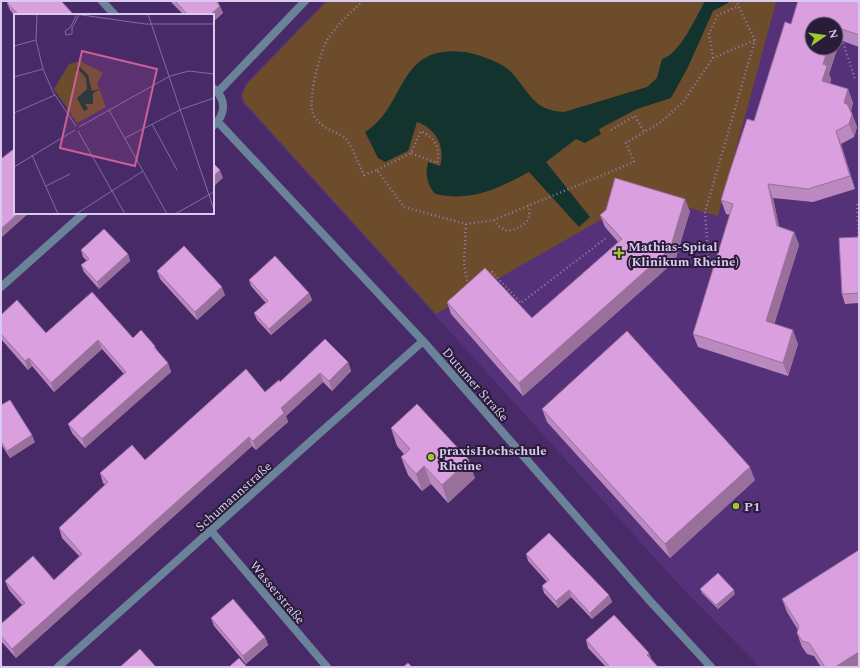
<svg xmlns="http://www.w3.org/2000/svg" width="860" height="668" font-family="Spectral,serif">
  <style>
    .built { fill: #543178; fill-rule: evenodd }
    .green { fill: #6d4c2b }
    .water { fill: #13332f }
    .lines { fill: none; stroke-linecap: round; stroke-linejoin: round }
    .path { stroke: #937bae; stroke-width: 2.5; stroke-dasharray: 1 3; stroke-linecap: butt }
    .street { stroke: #6a8399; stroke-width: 8 }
    .wall { fill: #bb89bf; fill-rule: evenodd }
    .shaded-wall { fill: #996f9b }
    .building { fill: #da9fde; stroke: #996f9b }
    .poi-dot { fill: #9fca2d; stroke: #291c38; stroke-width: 1.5 }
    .labels { text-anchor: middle; stroke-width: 4; stroke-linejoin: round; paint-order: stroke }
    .poi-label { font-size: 13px; font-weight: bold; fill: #dacaf0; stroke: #291c38; text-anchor: start }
    .street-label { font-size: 13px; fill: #dacaf0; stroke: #291c38 }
    .inset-road { fill: none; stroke: #836a9f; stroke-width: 1 }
    .view { fill: #cc5f97; fill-opacity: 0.15; stroke: #cc5f97; stroke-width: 2 }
    .inset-edge { fill: none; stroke: #dacaf0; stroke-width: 2 }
  </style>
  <rect width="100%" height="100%" fill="#492a69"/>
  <path class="built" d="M325,1H859V667H760L682,588L242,102L241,94L245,84ZM812,24H836V48H812Z"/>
  <path class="green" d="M327,1H776V2L718,216L619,188L611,214L436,314L244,102L242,95L247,84Z"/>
  <path class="water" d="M705,1H727L728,3L713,11L688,67L671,98L637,109L599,129L601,134L585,143L576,139L546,162L590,217L579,227L529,172C497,189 472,202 435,194C427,183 425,176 428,162L440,166C446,146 435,128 417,122L408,151L385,162L378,158L365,132C407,107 396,44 464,52C475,53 504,63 511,72C529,91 533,111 564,112L647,87L657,78L662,59C680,54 696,17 705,1Z"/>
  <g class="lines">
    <path class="path" d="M363,1C351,12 339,23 329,37C320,49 306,103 314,116C322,129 333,130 344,137C350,141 360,167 364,175L377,170L404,207L466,224L494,220L634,162L626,143L661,122L683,102L713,58L755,40
      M842,39L855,79
      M713,58L709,34L718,15L739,6
      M611,130L635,116L644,132
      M377,170L411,153L421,131C435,138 441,148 437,163L411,153
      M857,204L859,238
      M494,220L498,226L507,231C523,228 533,221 528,205
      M466,224L464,263L468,287
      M709,265L705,212L755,40L736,1
      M489,275L492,272L521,303L606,238"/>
    <path class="street" d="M102,1L115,15
      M213,88C227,99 226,115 213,126
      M218,92L305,1
      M218,122L423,341L650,601L711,667
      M1,287L84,213
      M212,532L327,667
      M58,667L423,341"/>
  </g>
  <path class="wall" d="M6,1H61L74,15H15V16L10,10L7,3H8Z
    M170,1H219L218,4L223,13L213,22V15H184Z
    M859,1V47L840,40L829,74L831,79L830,84L848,89L853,103L851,111L857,127L854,137L841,144L855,189L813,202L773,198L779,227L794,232L799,245L774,324L798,344L788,376L698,347L693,334L730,215L726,214L721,200L754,121L791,24ZM836,24V48H812Z
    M690,211L675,261L523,396L451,314L447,302L532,318L618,242L605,227L600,215Z
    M859,237V303L845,304L842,294Z
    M81,250L128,254L130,261L99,289L84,272L81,265L87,261L83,257Z
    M157,271L225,295L197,320L160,279Z
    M249,280L309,293L312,300L271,335L257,320L254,313L266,303L251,286Z
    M1,315L46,333L133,338L155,346L157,351L168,363L171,372L85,448L72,433L68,424L124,374L102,349L54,392L32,366L28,370L1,339Z
    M348,362L351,371L332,391L323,382L286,416L288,422L256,450L252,446L16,658L1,641V624L22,605L9,590L5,581L54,580L80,557L62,538L59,528L105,485L103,483L100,473L145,460L265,392L280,382Z
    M1,405L35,442L10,458L1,444Z
    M542,409L755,480L670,558L547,422Z
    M391,428L475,478L448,503L431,484L422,491L408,475L401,457L404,454L397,446Z
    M526,554L609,595L612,602L592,619L571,597L558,608L544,593L542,586L547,582L528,561Z
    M700,589L735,594L718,609L702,593Z
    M782,599L859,667H821L814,656L807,654L802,647L797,633L798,630L787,612Z
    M211,618L265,637L268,645L246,664L214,626Z
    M586,640L651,659L658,667H606L588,648Z"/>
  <path class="shaded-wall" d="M220,6L223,13L213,22V15H210Z
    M836,30L840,40L829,74L831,79L827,95L822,81L823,64L828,48H836Z
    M848,89L853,103L849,117L844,103Z
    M852,114L857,127L854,137L849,124Z
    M836,131L841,144L855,189L850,176Z
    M220,170L223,178L213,187V177Z
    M768,184L773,198L782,240L777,226Z
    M685,199L690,211L675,261L523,396L519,383Z
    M19,213H29L1,238V229Z
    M794,232L799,245L771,335L766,321Z
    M128,254L130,261L99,289L97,282Z
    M222,287L225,295L197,320L195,312Z
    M309,293L312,300L271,335L269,329Z
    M793,330L798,344L788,376L783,363Z
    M98,340L102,349L54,392L51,383Z
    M29,358L32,366L28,370L25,361Z
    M348,362L351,371L332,391L329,381Z
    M168,363L171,372L85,448L82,439Z
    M320,373L323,382L286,416L288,422L256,450L253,441L281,408Z
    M32,435L35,442L10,458L7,451Z
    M249,437L252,446L16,658L12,649Z
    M469,460L475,478L448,503L442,485Z
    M424,466L431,484L422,491L416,474Z
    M750,467L755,480L670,558L665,544Z
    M569,590L571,597L558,608L556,601Z
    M734,590L735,594L718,609L716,605Z
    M609,595L612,602L592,619L590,613Z
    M265,637L268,645L246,664L243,656Z
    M859,652V667H835Z
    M649,653L652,660L647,655Z"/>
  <path class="building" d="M10,1H61L74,15H19L7,3Z
    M175,1H216L220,6L210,15H188Z
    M798,1H859V35L836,27V24H812V48H828L823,64L827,66L822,81L848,89L844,103L847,104L852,114L849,124L836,131L850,176L808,189L768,184L777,226L794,232L766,321L793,330L783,363L693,334L733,204L721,200L729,174L747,119L754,121L785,22L791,24Z
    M15,148V213H19L1,229V159Z
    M213,163L220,170L213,177Z
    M615,178L685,199L670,249L519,383L447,302L485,268L532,318L622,239L600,215L606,210Z
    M104,229L128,254L97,282L81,265L89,259L81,250Z
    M859,237V293L842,294L839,238Z
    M184,246L222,287L195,312L157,271Z
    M275,256L309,293L269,329L254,313L268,301L249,280Z
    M92,292L133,338L141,330L155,346L154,347L168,363L82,439L68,424L126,372L98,340L51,383L29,358L25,361L1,334V315L17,300L46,333Z
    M627,331L750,467L665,544L542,409Z
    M325,339L348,362L329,381L320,373L281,408L284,413L253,441L249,437L12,649L1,636V624L25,603L5,581L33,556L54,580L82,554L59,528L108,482L100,473L132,445L145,460L246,369L265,392L279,380L280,382Z
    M10,400L32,435L7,451L1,441V405Z
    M417,404L469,460L442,485L424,466L416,474L401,457L410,449L391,428Z
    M549,533L609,595L590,613L569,590L556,601L542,586L549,580L526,554Z
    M859,550V652L835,667H825L809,643L802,641L797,633L799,626L782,599Z
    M718,573L734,590L716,605L700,589Z
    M233,599L265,637L243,656L211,618Z
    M614,615L649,653L647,655L658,667H610L586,640Z
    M140,649L156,667H120Z
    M239,658L247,667H229Z
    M408,663L412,667H403Z"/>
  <g class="poi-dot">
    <path d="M617 247h4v4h4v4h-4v4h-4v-4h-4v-4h4z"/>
    <circle cx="431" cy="457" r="4"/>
    <circle cx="736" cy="506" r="4"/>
  </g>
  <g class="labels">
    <g class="poi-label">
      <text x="628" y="251">Mathias-Spital<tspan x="628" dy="15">(Klinikum Rheine)</tspan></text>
      <text x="439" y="455">praxisHochschule<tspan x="439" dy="15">Rheine</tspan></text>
      <text x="744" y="511">P1</text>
    </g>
    <g class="street-label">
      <text transform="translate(476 384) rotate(49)" y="5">Dutumer Straße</text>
      <text transform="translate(233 496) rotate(-42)" y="5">Schumannstraße</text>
      <text transform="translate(278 592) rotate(50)" y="5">Wasserstraße</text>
    </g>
  </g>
  <g transform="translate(14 14)">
    <rect width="200" height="200" fill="#492a69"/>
    <path d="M66,47L89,59L83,69L92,93L63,109L40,75L55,50Z" fill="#6d4c2b"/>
    <path d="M65,52L74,61L78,77L86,75L79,79V90H71L74,95L70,97L63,84L73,75L72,64L64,55L61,56Z" fill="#13332f"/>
    <path class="inset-road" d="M23,0L22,26L29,55L39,78L62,112M61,0L131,10H200M63,0L56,14L51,17L52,21L58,20V14L65,1M134,0L200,196M0,32L22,26M0,63L29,55M95,96L153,200M0,99L41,81M138,110L163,156M65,113L156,62L175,57L200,60M64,117L111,200M111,124L168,95L200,84M18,141L44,200M0,153L61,116M32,172L56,160M62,200L129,157M161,200L200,178"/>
    <path class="view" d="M68,37L143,55L121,152L46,134Z"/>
    <rect width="200" height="200" class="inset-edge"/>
  </g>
  <rect width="860" height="668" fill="none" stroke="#dacaf0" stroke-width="4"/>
  <g transform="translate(824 36) rotate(77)"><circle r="19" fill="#291c38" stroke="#706282"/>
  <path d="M0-3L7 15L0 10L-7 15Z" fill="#9fca2d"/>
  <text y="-6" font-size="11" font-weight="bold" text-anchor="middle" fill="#dacaf0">N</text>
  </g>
</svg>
